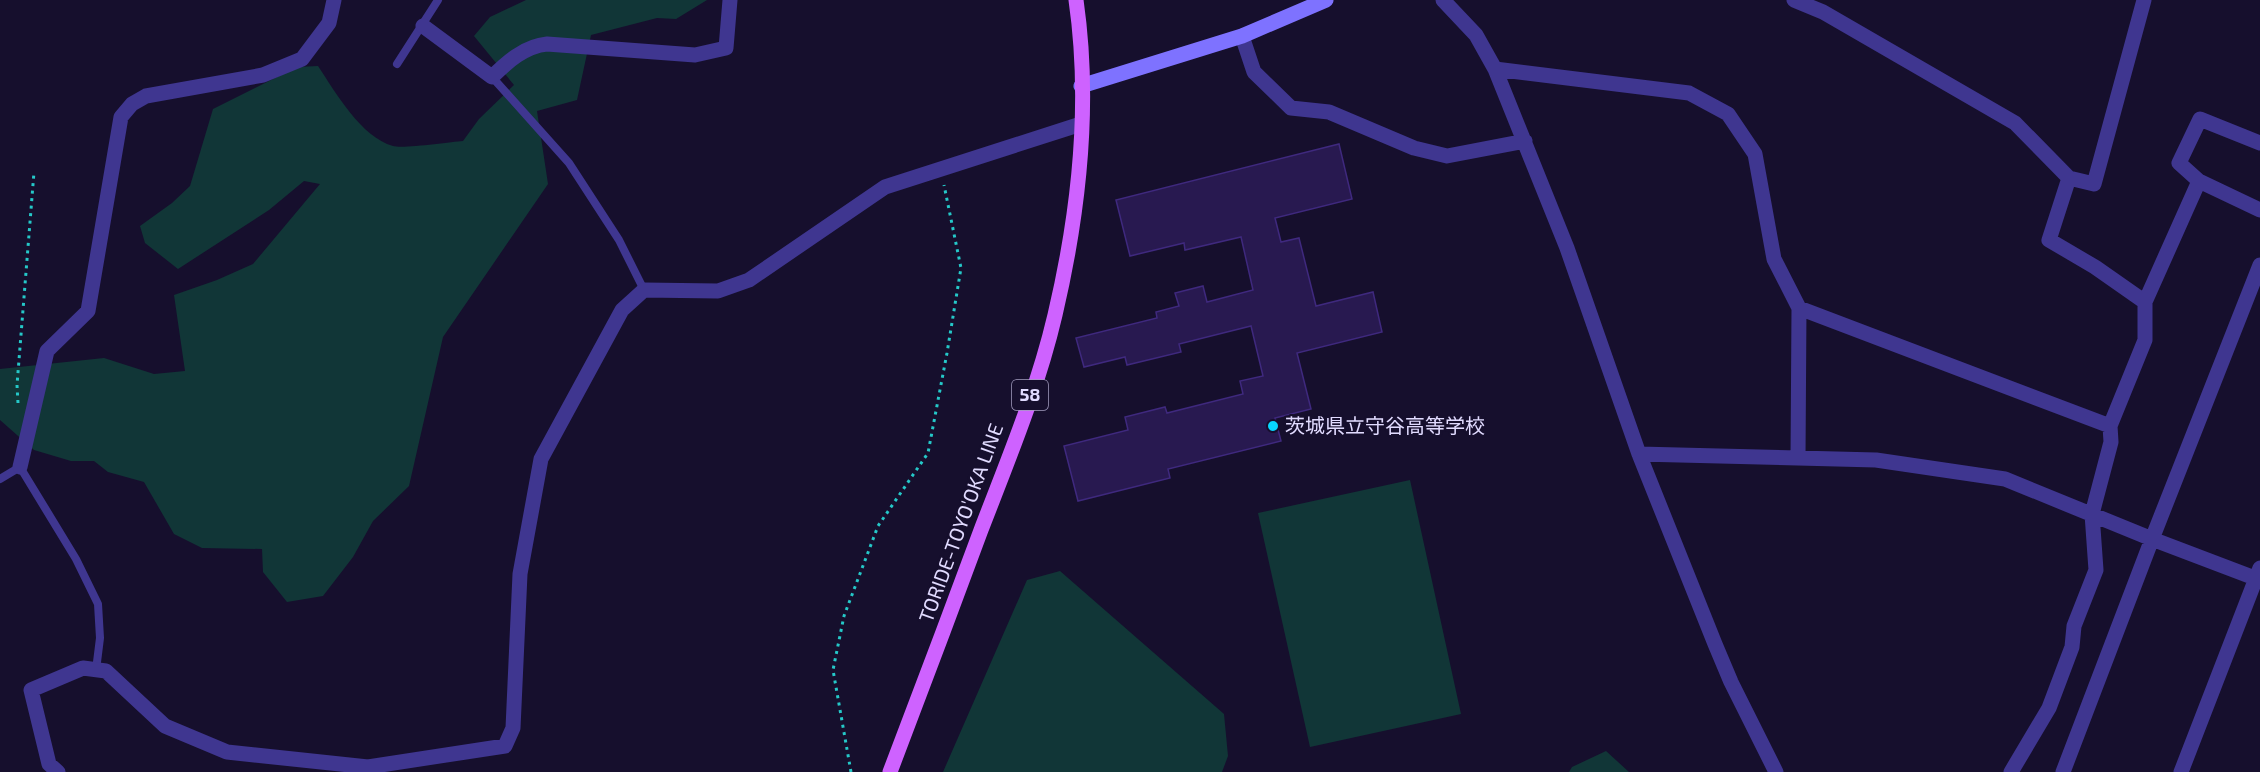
<svg xmlns="http://www.w3.org/2000/svg" width="2260" height="772" font-family="'Exo 2','Noto Sans JP',sans-serif">
  <style>
    .green { fill: #113637 }
    .building { fill: #281950; stroke: #3f297e; stroke-width: 1.5 }
    .lines { fill: none; stroke-linecap: round; stroke-linejoin: round }
    .path { stroke: #25c8c8; stroke-width: 3; stroke-dasharray: 3 4.5; stroke-linecap: butt }
    .lane { stroke: #3f3690; stroke-width: 8 }
    .street { stroke: #3f3690; stroke-width: 15 }
    .secondary { stroke: #7e72ff; stroke-width: 15 }
    .primary { stroke: #ce62ff; stroke-width: 15 }
    .poi-dot { fill: #07d7ff; stroke: #160f2d; stroke-width: 2 }
    .labels { text-anchor: middle; stroke-width: 4.5; stroke-linejoin: round; paint-order: stroke }
    .shield { fill: #160f2d; stroke: #a49ec0; stroke-width: 1.5 }
    .shield-label { font-size: 18px; font-weight: bold; fill: #e1dbff }
    .poi-label { font-size: 20px; fill: #e1dbff; stroke: #160f2d; text-anchor: start }
    .street-label { font-size: 20px; fill: #e1dbff; stroke: #160f2d }
  </style>
  <rect width="100%" height="100%" fill="#160f2d"/>
  <path class="green" d="M526,0H707L676,19L657,18L591,35L577,100L537,111L548,184L443,337L409,486L373,521L353,557L323,596L287,602L263,572L262,549L202,548L174,534L144,482L108,472L94,461H71L34,450L0,420V369L104,358L154,374L185,371L174,295L217,280L253,264L320,184L304,181L269,210L178,269L145,243L140,226L172,203L190,186L213,109L297,67L318,66C336,93 361,137 393,146C402,149 450,142 463,141L479,119L514,85L474,36L490,17Z
    M1410,480L1461,714L1310,747L1258,513Z
    M1060,571L1224,714L1228,756L1222,772H943L1027,580Z
    M1606,751L1629,772H1569L1572,767Z"/>
  <path class="building" d="M1339,144L1352,199L1275,218L1281,242L1299,238L1316,306L1373,292L1382,332L1297,353L1311,409L1275,418L1281,441L1168,469L1170,478L1078,501L1064,446L1128,430L1125,417L1165,407L1167,413L1243,394L1240,381L1263,376L1251,326L1179,344L1181,352L1127,365L1125,357L1084,367L1076,338L1157,318L1156,312L1179,306L1175,293L1203,286L1207,302L1253,290L1241,237L1185,250L1184,243L1130,256L1116,200Z"/>
  <g class="lines">
    <path class="path" d="M18,403L17,385L34,172
      M851,772L833,670L844,616L878,526L928,453L947,353L961,268L944,185"/>
    <path class="lane" d="M397,64L438,0
      M492,77L569,163L619,240L644,290
      M0,479L20,467L76,559L98,604L100,638L96,670"/>
    <path class="street" d="M1443,0L1476,35L1495,69L1567,248L1639,454L1715,644L1731,682L1776,772
      M1794,0L1823,12L2015,123L2069,178L2094,184L2144,0
      M423,26L492,77C507,62 525,46 547,44L695,55L726,48L730,0
      M1242,36L1254,72L1291,108L1329,112L1414,148L1447,156L1525,141
      M1495,69L1689,93L1728,114L1755,154L1774,259L1799,308L1798,458
      M2260,143L2200,119L2179,163L2199,181L2260,210
      M2069,178L2049,240L2095,267L2145,302
      M1799,308L2110,426
      M1639,454L1876,460L2005,479L2152,539L2260,580
      M20,467L47,351L88,311L121,117L132,104L146,96L263,75L302,59L329,23L334,0
      M58,772L49,764L31,690L83,668L106,671L165,726L227,752L368,767L505,746L513,728L520,574L541,459L622,310L644,290L718,291L749,280L885,187L1081,124
      M2011,772L2049,708L2072,647L2074,626L2096,570L2092,514L2111,442L2110,426L2145,340V302L2199,181
      M2063,772L2152,539L2260,265
      M2181,772L2260,568"/>
    <path class="secondary" d="M1081,86L1242,36L1326,0"/>
    <path class="primary" d="M890,772C921,691 951,611 981,530C1008,460 1038,388 1055,315C1079,213 1091,104 1076,0"/>
  </g>
  <circle class="poi-dot" cx="1273" cy="426" r="6"/>
  <g class="labels">
    <rect class="shield" x="1012" y="380" width="36" height="30" rx="4.5"/>
    <g class="shield-label">
      <text x="1030" y="401">58</text>
    </g>
    <g class="poi-label">
      <text x="1285" y="433">茨城県立守谷高等学校</text>
    </g>
    <g class="street-label">
      <text transform="translate(961 523) rotate(-70)" y="7">TORIDE-TOYO'OKA LINE</text>
    </g>
  </g>
</svg>
